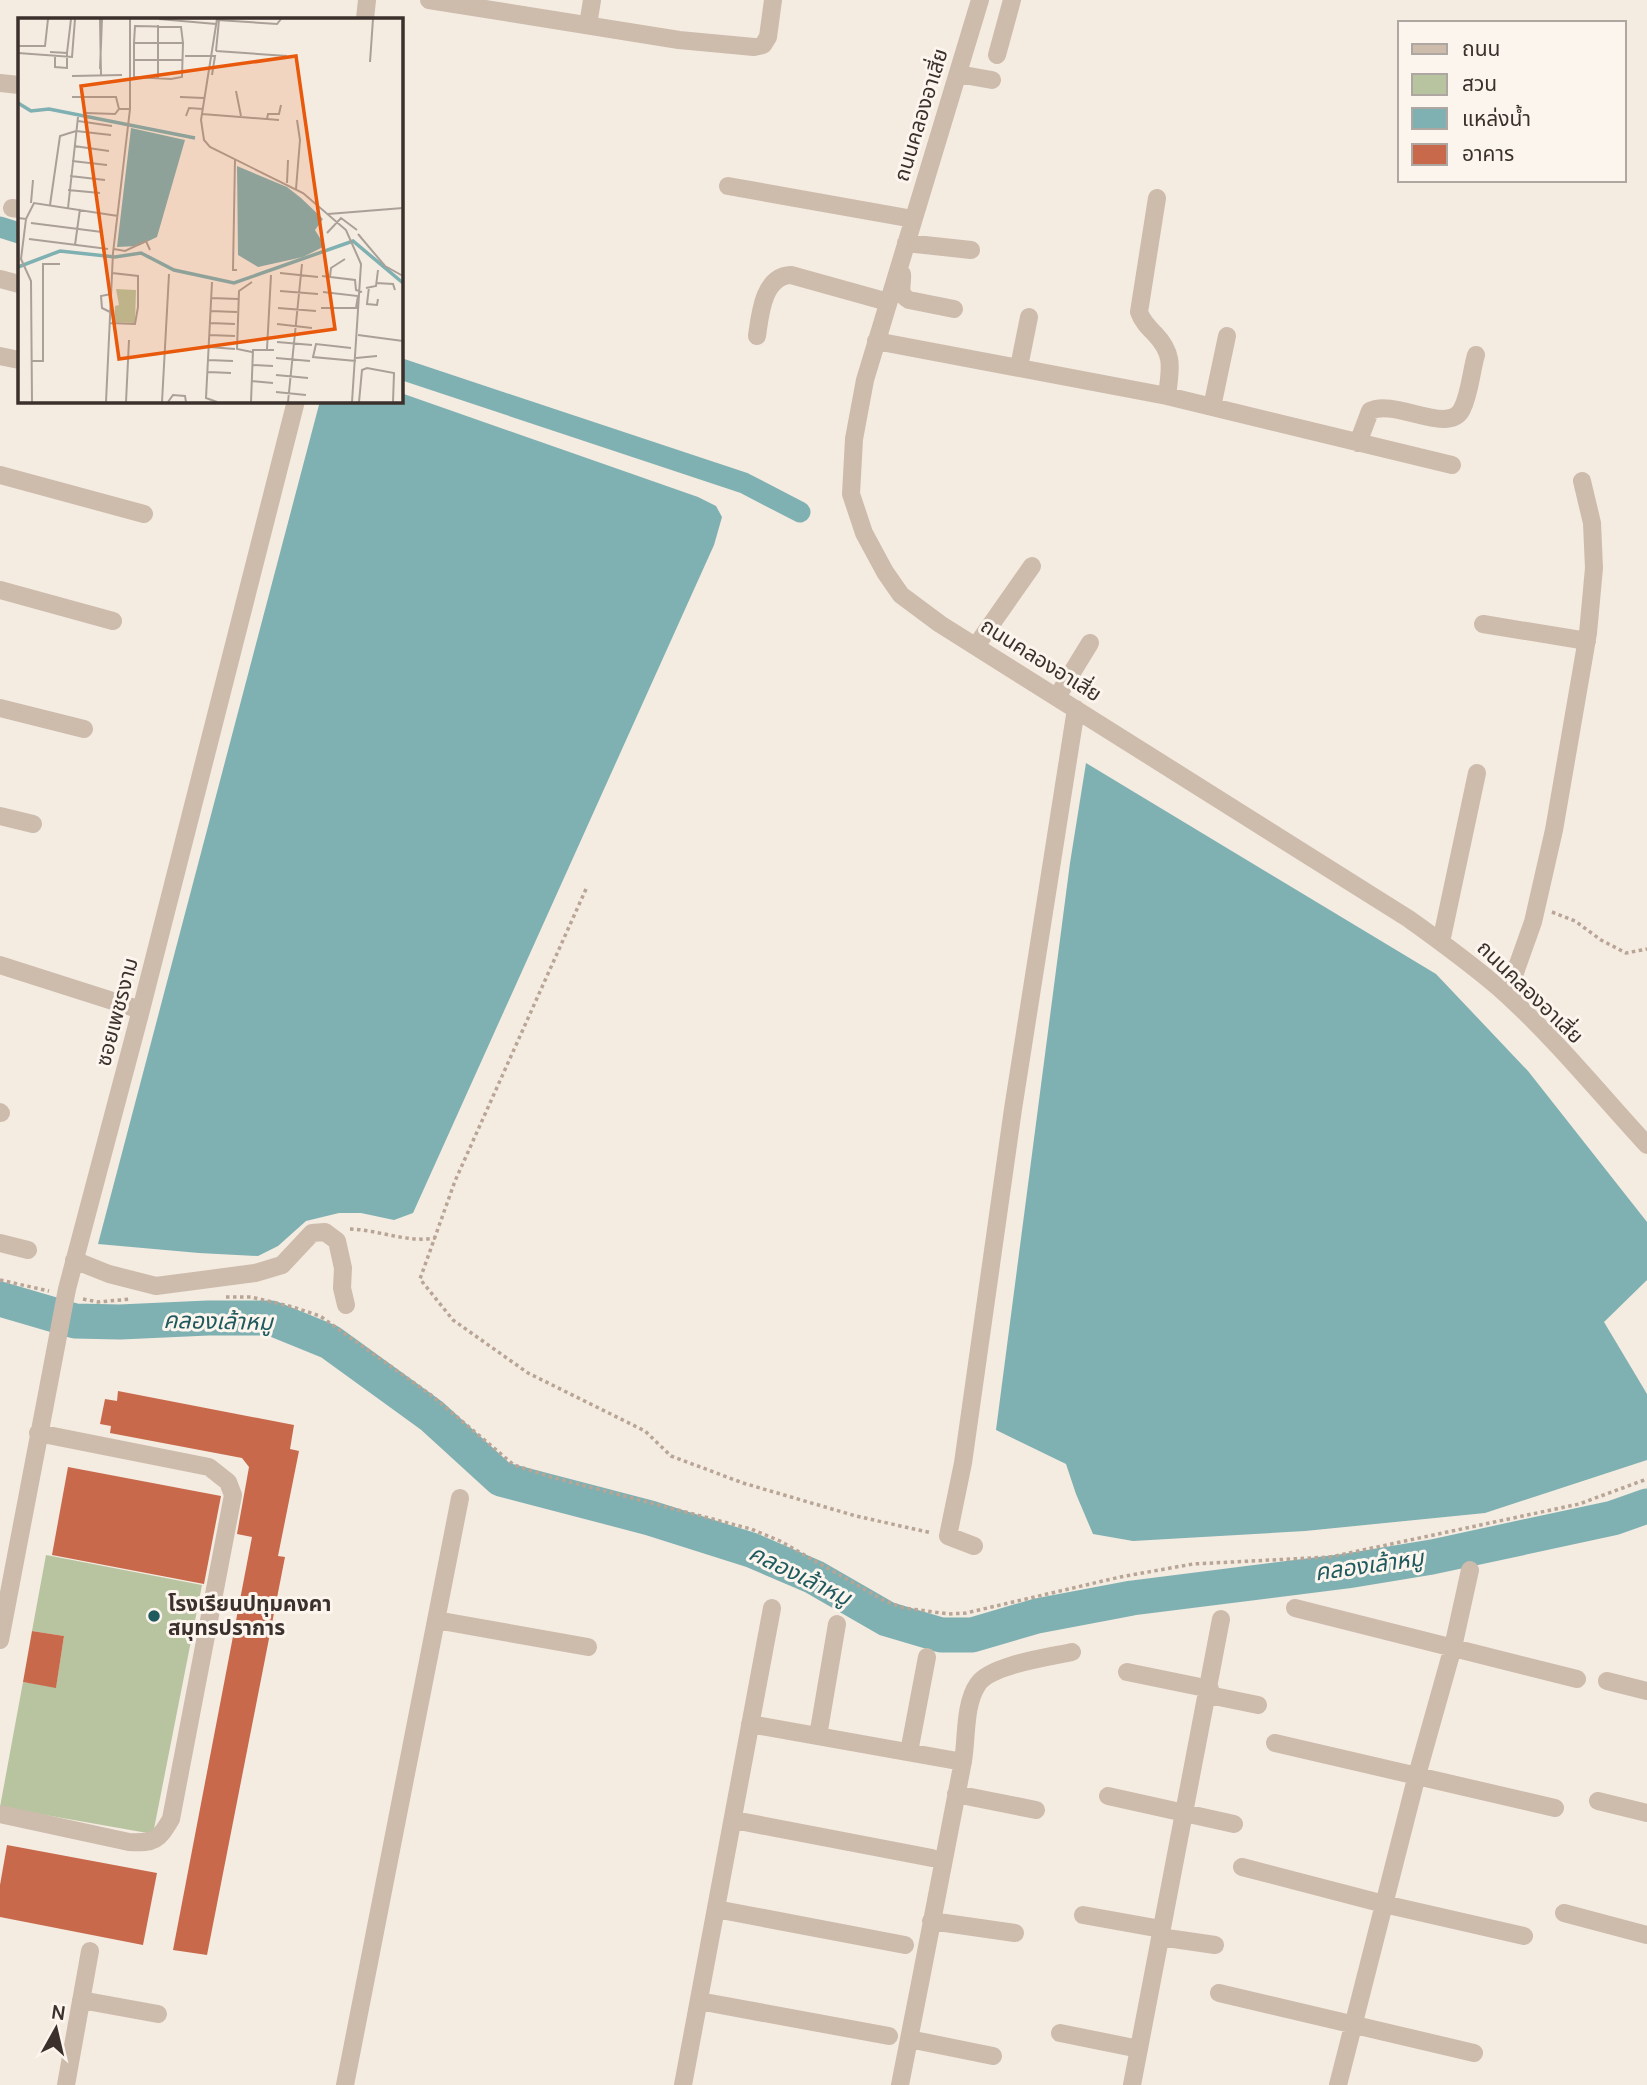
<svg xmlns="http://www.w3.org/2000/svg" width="1647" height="2085" font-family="Manrope,'Noto Sans Thai',sans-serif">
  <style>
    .green { fill: #b8c4a0 }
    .water { fill: #7fb0b2 }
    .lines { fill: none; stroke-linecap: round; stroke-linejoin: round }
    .canal { stroke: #7fb0b2; stroke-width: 21 }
    .river { stroke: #7fb0b2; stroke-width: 35 }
    .building { fill: #c8694b }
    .path { stroke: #b9a596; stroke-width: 3.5; stroke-dasharray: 3.5 3.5; stroke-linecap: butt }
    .minor { stroke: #cdbbac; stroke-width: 18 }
    .poi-dot { fill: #1f5a5e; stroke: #fbf5ee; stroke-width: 2.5 }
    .labels { text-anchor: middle; stroke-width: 6; stroke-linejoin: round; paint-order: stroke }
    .street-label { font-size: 21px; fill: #3b302b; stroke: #fbf5ee }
    .poi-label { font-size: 21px; font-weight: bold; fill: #3b302b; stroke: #fbf5ee; text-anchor: start }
    .water-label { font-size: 23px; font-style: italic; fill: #1f5a5e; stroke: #fbf5ee }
    .inset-river { fill: none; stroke: #7fb0b2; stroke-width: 3.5 }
    .inset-road { fill: none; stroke: #aaa098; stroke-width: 2 }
    .view { fill: #e8590c; fill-opacity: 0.15; stroke: #e8590c; stroke-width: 3.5 }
    .inset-edge { fill: none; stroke: #3b302b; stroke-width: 3.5 }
  </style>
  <rect width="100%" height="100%" fill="#f4ebe1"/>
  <path class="green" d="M46,1555L202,1585L153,1834L0,1807L23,1682L56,1687L64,1636L32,1631Z"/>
  <path class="water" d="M401,393L698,497L716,506L722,517L714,545L413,1213L394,1220L361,1213H339L306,1221L278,1246L258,1256L199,1253L98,1244L320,401H401Z
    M1086,763L1436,974L1528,1071L1647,1222V1280L1604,1322L1647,1394V1460L1485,1513L1305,1531L1133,1541L1093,1534L1076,1494L1066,1464L996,1430L1070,863Z"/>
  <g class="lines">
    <path class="canal" d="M0,227L19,233
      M401,369L744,483L800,512"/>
    <path class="river" d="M0,1299L75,1321L120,1322L208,1318H271L330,1342L432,1416L501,1479L650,1518L751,1550L814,1577L887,1619L941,1635H972L1037,1616L1132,1598L1347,1571L1432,1557L1613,1518L1647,1506"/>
  </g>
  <path class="building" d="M118,1391L294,1425L290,1449L299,1451L278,1556L285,1557L207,1955L173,1950L252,1537L237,1534L249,1467L242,1458L110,1433L111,1426L100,1424L105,1399L117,1401Z
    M68,1467L221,1496L204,1584L52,1555Z
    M32,1631L64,1636L56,1688L23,1682Z
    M7,1845L157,1873L143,1945L0,1917V1885Z"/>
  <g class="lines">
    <path class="path" d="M586,889L455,1181L420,1279L453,1320L528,1373L645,1431L671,1456L743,1483L856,1516L932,1533
      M1552,912L1575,921L1601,940L1626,953L1647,949
      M350,1229C379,1230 407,1243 435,1238
      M0,1280L49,1291
      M226,1297H251L293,1307L320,1316L431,1395L514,1465L551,1477L751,1529L780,1541L885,1601L904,1608L949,1614L966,1613L1120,1577L1193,1564L1330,1557L1579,1504L1647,1479
      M83,1299L98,1302L131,1299"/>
    <path class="minor" d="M429,0L679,40L754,47L763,45L768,37L773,0
      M980,0L865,380L854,439L851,494L864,533L885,572L901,595L940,624L1409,919C1442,943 1476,967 1507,995C1557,1041 1601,1095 1647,1145
      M365,19L367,0
      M588,25L592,0
      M997,55L1012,0
      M958,74L992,80
      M0,83L19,85
      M728,186L913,219
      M1157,198L1139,312C1142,321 1148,327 1155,334C1175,355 1170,369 1167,396
      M12,208L19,209
      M906,243L971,250
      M902,274C903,286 897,293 909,300L954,309
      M0,279L19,284
      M757,336C760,315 763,276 791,275L888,302
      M876,341L1167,396L1452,465
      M0,356L19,360
      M1019,367L1029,317
      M1212,407L1227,336
      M1358,443L1370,411C1394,398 1449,436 1462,409C1470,393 1471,372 1476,355
      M0,475L144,514
      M0,590L113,621
      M1483,624L1587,641
      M976,646L1032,566
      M1057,697L1090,643
      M0,708L84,729
      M0,816L33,824
      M1441,942L1477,773
      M0,965L141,1010
      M1507,995L1533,922L1554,830L1588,633L1594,568L1592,523L1582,481
      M0,1112L1,1113
      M0,1243L28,1250
      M74,1260L109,1274L156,1286L255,1273L282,1265L312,1233L325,1232L337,1241L343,1268L342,1288L346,1305
      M974,1546L948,1536L963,1463L1013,1109L1076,709
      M1295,1608L1577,1679
      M436,1620L588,1647
      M0,1640L67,1289L141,1010L296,401
      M1127,1672L1210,1689
      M1607,1681L1647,1691
      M1209,1695L1258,1705
      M750,1724L963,1762
      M818,1736L837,1624
      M1275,1743L1555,1808
      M909,1752L927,1657
      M956,1794L1036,1810
      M1108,1796L1234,1824
      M1598,1801L1647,1813
      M0,1814L129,1842C155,1843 158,1841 171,1819L233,1495L228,1482L209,1467L38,1433
      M734,1820L932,1858
      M1242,1867L1384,1904L1524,1936
      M716,1909L905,1945
      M1564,1913L1647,1935
      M1083,1915L1161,1929
      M931,1921L1015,1933
      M1160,1937L1215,1945
      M1219,1993L1474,2053
      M81,2000L158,2014
      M699,2001L889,2036
      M1060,2033L1139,2049
      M909,2039L993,2056
      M66,2085L90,1951
      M345,2085L460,1498
      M683,2085L772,1608
      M900,2085C921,1977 943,1869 963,1761C967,1738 964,1704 978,1684C990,1665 1050,1657 1072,1652
      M1132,2085L1221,1619
      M1338,2085L1417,1775L1453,1647L1470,1570"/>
  </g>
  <circle class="poi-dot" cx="154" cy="1616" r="7"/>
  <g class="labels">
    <g class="street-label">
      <text transform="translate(921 115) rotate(-73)" y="7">ถนนคลองอาเสี่ย</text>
      <text transform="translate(1041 660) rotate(32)" y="7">ถนนคลองอาเสี่ย</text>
      <text transform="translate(1530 992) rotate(44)" y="7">ถนนคลองอาเสี่ย</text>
      <text transform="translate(117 1012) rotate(-75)" y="7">ซอยเพชรงาม</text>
    </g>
    <g class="poi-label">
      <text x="168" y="1611">โรงเรียนปทุมคงคา<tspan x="168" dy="24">สมุทรปราการ</tspan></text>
    </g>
    <g class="water-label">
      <text transform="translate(218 1321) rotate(1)" y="8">คลองเล้าหมู</text>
      <text transform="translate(1369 1565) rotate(-8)" y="8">คลองเล้าหมู</text>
      <text transform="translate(800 1575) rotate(26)" y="8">คลองเล้าหมู</text>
    </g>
  </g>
  <g transform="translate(18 18)">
    <rect width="385" height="385" fill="#f4ebe1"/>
    <path d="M98,271L118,272L117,305L96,304L97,288L101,287Z" fill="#b8c4a0"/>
    <path d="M113,110L167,122L139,219L120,228L99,229ZM219,148L269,169L283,180L305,201L297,212L307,228L285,239L240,249L220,237Z" fill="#7fb0b2"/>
    <path class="inset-river" d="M0,85L13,93L31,91L177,120M0,249L42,233L97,239L123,235L156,252L216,265L335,223L385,265"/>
    <path class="inset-road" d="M82,1L83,57M141,1L198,6M199,1L183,102L186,122L192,129L285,175L328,212L343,246L334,384M199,2L259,6L263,1M140,7V61M116,25H165L164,59L153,61L116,59V25L117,8L163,9L165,25M0,28H27L30,1M198,33L269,38M198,33L201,2M32,34L49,35V50L37,49V38M0,35L54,39L57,1M49,35L53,1M167,38H197L194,57M117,42H164M352,44L355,1M82,51L84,1M54,58L104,57M218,73L223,98M54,79H98L101,91M162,79L186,80M68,95L97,96L101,91H112M184,96L261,102M168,98L171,90L185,91M249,101L250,96H261L263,87M60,103L94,108M58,113L93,117M56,128L91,133M217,141L215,252H219M54,143L89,147M52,158L87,162M269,165L270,142M278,171L282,122L279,102M50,172L82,175M13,185L15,162M32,187L42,118L58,113M50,190L60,99M310,196L385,190M0,200L8,201L16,185L100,198M8,201L3,241L13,263L14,384M13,205L84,214M309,215L323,200L339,212M340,216L367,248L385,258M11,221L90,231M57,227L62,191M96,231L107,233L128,223L132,232M262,255L300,259M304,258L337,262L338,272L344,274M312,259L313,250L327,241M194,264L188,380L199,384M234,264L221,273L219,331L234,334M358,265L375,266L377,272M351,269L349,286L359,287L360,281M348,270L358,268L360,252M262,273L300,276M305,274L340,278L338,290M193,280L221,281M260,290L298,293M303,290H341M192,293L219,294M92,294L84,290L83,278L93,276M92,305L117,306L120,289V258L94,255M192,305L217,306M259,306L294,310M191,317L217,318M340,317L385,323M259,324L294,327M191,329L217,331M333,330L298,326L295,339L338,343M249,331L253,257M258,340L292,343M338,340L359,338M190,342L215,343M14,343H25V246H42M234,347L255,348M190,354L213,355M258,357L290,360M234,363L255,365M258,374L288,377M88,384L95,235L112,91V1M108,384L111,322M144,384L151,256M150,384L155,377L167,378L168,384M233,384L235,332H256M270,384L284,246M341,384L344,352L349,350L376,355L375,384"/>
    <path class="view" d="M278,38L317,311L101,341L63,68Z"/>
    <rect width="385" height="385" class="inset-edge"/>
  </g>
  <rect x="1398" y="21" width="228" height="161" fill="#fbf5ee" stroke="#aea6a0" stroke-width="2"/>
  <rect x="1412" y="44" width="35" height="10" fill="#cdbbac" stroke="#aea6a0" stroke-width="2"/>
  <text x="1462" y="56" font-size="21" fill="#3b302b">ถนน</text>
  <rect x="1412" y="74" width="35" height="21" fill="#b8c4a0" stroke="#aea6a0" stroke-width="2"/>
  <text x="1462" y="91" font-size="21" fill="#3b302b">สวน</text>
  <rect x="1412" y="108" width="35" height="21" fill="#7fb0b2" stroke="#aea6a0" stroke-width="2"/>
  <text x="1462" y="126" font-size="21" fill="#3b302b">แหล่งน้ำ</text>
  <rect x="1412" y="144" width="35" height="21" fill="#c8694b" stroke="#aea6a0" stroke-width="2"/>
  <text x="1462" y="161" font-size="21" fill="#3b302b">อาคาร</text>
  <g transform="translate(56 2029) rotate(8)" stroke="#fbf5ee" stroke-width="5" paint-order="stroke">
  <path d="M0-5L12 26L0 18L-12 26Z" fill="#3b302b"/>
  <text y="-10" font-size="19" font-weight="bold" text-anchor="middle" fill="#3b302b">N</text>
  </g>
</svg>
